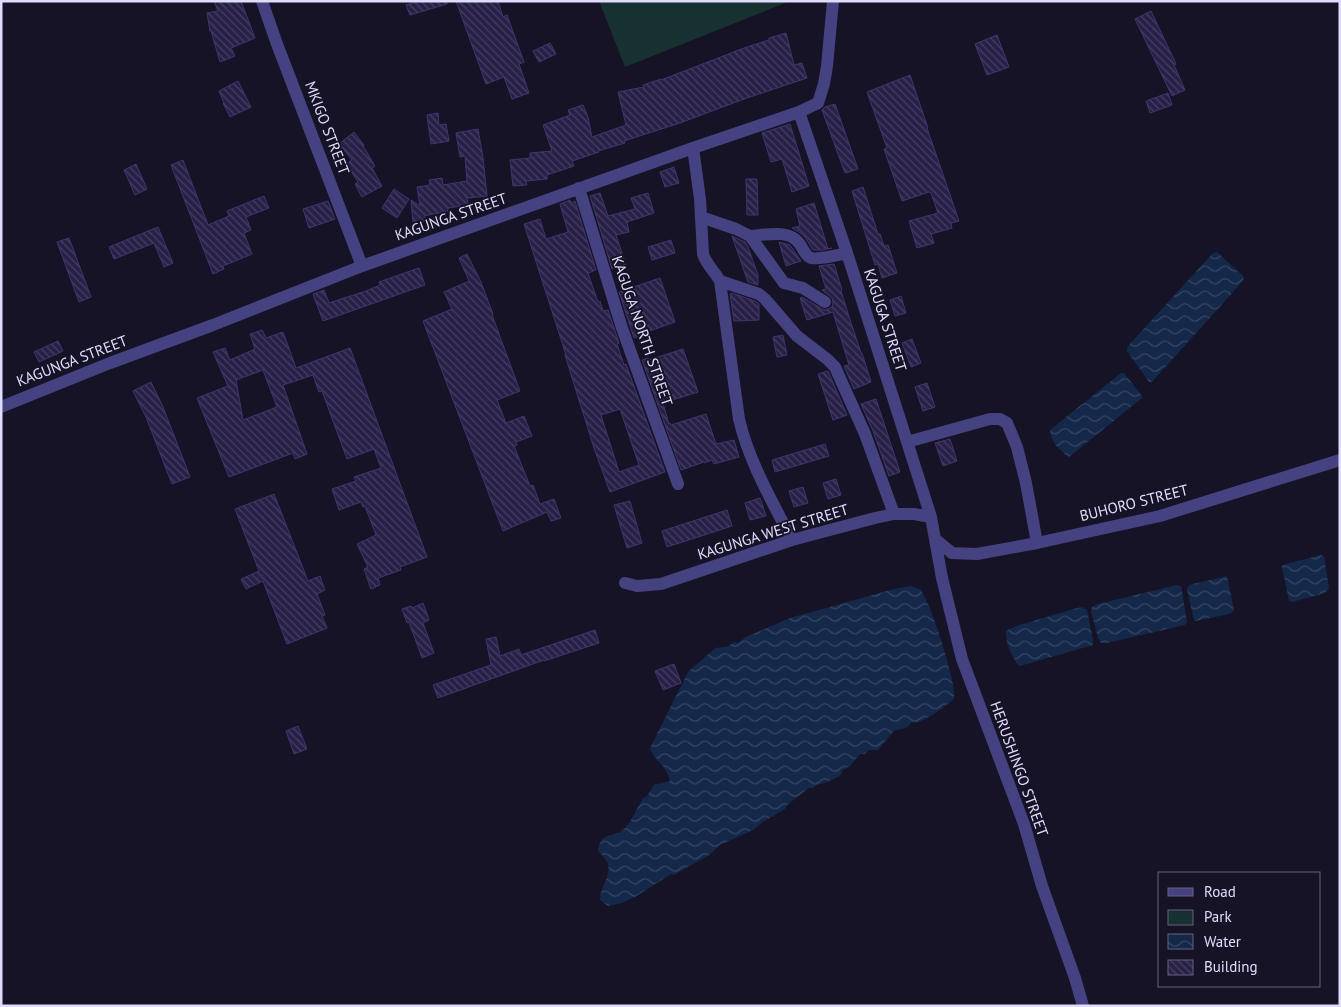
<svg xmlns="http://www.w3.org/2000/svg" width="1341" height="1007" font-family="'PT Sans',sans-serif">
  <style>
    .park { fill: #163130 }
    .water { fill: url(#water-waves) }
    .building { fill: url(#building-back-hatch); stroke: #413570; fill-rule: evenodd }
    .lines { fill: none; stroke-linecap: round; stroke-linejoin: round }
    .minor { stroke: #454282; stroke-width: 12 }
    .labels { text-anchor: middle; stroke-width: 4; stroke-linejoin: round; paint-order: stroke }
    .street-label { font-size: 15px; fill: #e0dcfc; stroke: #161327 }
  </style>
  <defs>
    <pattern id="water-waves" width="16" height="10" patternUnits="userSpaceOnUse" patternTransform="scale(1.25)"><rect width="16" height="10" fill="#14284a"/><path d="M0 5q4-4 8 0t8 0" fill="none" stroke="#364765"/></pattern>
    <pattern id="building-back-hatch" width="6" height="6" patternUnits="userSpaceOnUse" patternTransform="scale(1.25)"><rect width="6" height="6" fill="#282047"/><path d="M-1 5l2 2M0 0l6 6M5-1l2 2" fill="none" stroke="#474062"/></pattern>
  </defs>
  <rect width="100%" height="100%" fill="#161327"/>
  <path class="park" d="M599,1H790L625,67Z"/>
  <path class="water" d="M1217,252L1244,277L1243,281L1152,382H1149L1127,351L1128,346L1213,253Z
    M1121,373H1124L1142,396V398L1069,457C1060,451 1050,441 1050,430Z
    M1321,555L1324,556L1329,588L1325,593L1292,602L1289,601L1282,568V565Z
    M1227,576L1234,610L1233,612L1229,614L1196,621L1194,620L1187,590L1189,585Z
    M1177,585L1181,586L1187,622L1185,625L1107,643H1101L1098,638L1091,611L1092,607L1098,604Z
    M911,586L921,590C933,612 940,636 947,660C950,673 955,686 954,699C947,705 927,720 918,722C912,723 912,720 908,727L894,731L878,750H869L865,754H860L850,766L843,770L840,776L825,783L816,785L813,788H809L787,805L785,809L763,822L753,830L720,845L709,855L674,875L671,874L635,897L622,903L608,906L600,900C600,887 611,877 608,864C606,859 601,854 598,850C603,828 614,840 624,829C631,823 638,806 643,798L647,796L654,785L670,781C667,765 654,761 650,748L688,672L715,648L726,647L735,642L738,643L746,637L790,618L894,589Z
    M1082,607L1087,610L1093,640V645L1027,664L1019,666C1012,657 1005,642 1006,631C1018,624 1027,623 1040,619C1054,615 1068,610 1082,607Z"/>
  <path class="building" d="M214,1H241L255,38L231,48L235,56L220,62L211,31H210L207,13L218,11Z
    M419,1H447V4L410,15L406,5Z
    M456,1H498L503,17L507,15L524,62L519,64L529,93L512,99L504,77L486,84Z
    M1151,11L1176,64L1174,65L1185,90L1172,96L1135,19Z
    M786,33L794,65L802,63L807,78L744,99L680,123L624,141L625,143L598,151L599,152L572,161L574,166L547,175V179L526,181L527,185L513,186L510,160L530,158V153L552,151L543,125L570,115L568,110L583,105L588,117L592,137L626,125L618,92L644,87L643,85L661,79V80L744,48L769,40V38Z
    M997,35L1009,67L987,75L975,44Z
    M550,43L556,54L539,62L533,51Z
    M910,75L928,128H927L959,221L951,223L952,228L931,234L934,243L917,248L909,221L938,213L931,193L929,192L902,201L884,149L887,148L867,92Z
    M238,81L251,107L230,117L223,103H224L219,91Z
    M1168,93L1172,105L1150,113L1146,101Z
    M835,104L858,169L845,173L822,110L825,107Z
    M438,113L439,125L446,124L449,141L431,144L427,115Z
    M790,124L809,186L792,192L782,159L771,162L762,133Z
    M478,129L483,158L487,196L467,198L468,205L448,208V211L424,216L425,221L413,222L411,200L420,206L417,187L430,185L429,180L442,178L443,185L467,181L465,156L460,157L456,133Z
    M354,132L364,145L363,146L375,166L372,168L382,186L362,197L355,184L358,182L346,164L352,160L339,144Z
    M183,160L208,225L229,216L227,211L264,196L269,208L246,217L251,230L244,233L252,254L223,266L224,269L213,274L171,165Z
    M136,164L147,189L135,195L124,170Z
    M674,167L679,183L665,187L660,172Z
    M746,179H757L758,215H747Z
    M863,187L878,234H880L884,246L888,245L897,273L882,278L878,264L875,265L852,191Z
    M394,189L409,199L397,218L382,208Z
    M600,193L608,216L635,209L631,198L648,193L654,213L627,222L629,232L616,235L626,265L612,269L590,196Z
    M570,200L571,203L575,201L596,270L588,273L598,302L600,301L603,311L608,310L619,343L617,344L624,365L626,364L665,472L610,492L594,448L565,355H566L524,224L540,219L546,239L568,232L560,204ZM620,409L639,465L619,472L601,415Z
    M328,201L335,219L309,228L303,209Z
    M814,203L828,249L832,248L822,250H813L805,237L799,232L792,228L800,226L796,209Z
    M158,227L173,263L164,267L154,243L114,259L109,247Z
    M732,236L745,242L748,247L758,275V285L748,282Z
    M69,238L91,297L79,302L57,242Z
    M671,240L675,253L652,260L648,247Z
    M779,242L790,245L801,261L786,266Z
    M467,254L481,282L493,314L492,315L520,391L497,400L506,423L524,416L532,436L516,442L517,445L514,446L530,486L533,485L540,504L554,499L561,518L551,521L547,512L503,531L423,321L452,309L444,292L469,281L459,258Z
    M834,264L842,290L841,291L849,317L861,353H862L871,382L854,389L844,366L849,365L833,312L807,320L800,298L802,297L824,310L828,309L832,307L833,303L832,298L822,290L826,289L819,266Z
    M419,268L425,285L323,321L313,294L324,290L329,303L366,291L380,285L379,282Z
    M660,278L675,322L641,334V335L634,338L619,292Z
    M732,293L755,301L759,304V320L734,321L730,294Z
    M901,296L906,313L895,316L890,300Z
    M262,330L266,338L283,332L296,368L350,348L427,557L400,567L401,570L378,578L380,585L371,589L364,569L368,567L357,544L376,535L365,506L363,507L361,502L339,510L332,489L356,481L354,477L381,468L374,449L347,459L322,391L319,392L313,375L283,385L307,454L295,459L293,453L229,477L197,398L228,386L213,352L225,348L230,360L255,349L250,334ZM263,370L277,407L243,420L236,380Z
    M783,335L787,355L777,357L773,337Z
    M912,339L921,363L911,367L902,343Z
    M58,341L63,351L39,362L34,352Z
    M683,349L698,392L663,403L669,424L670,423L671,425L706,414L716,444L734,440L739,457L714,464L712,460L704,463V462L681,470L642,360L648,358L649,360Z
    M828,371L847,415L833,420L818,374Z
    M151,382L163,407L190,477L172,484L146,417L133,391Z
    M927,383L935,407L923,411L915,387Z
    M876,399L900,472L889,476L873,431L861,404Z
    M950,439L957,461L943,466L935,443Z
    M825,444L829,456L775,472L772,460Z
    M836,479L841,495L828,499L823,483Z
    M803,487L808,503L794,507L789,491Z
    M274,494L308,581L320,576L325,590L317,594L325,615L322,616L327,628L287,644L263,581L246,589L241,579L259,571L235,509Z
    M760,498L766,516L750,520L745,503Z
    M630,501L642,543L627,548L614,505Z
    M727,510L732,526L667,547L662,531Z
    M423,603L429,620L423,623L434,653L422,658L409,622L407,623L402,609L411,606L412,608Z
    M595,630L599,643L544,661V660L438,698L433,685L491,665L486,639L496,637L500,656L519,649L521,655Z
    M674,664L681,683L663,690L655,671Z
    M298,726L307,749L294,754L286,731Z"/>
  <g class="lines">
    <path class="minor" d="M262,1L277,44L362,266
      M799,112L847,253L931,517L942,578L962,659L1024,824L1042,886L1075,978L1083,1006
      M693,148L700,199L703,254C706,264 715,272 720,281L739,419C749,462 772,501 792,540
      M579,188L622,328L678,484
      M701,217L736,229L750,236L784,283L803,288L825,302
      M750,236C765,235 789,229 799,243C803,248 805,256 811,258C819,260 838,255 847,253
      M720,281L759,294L765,299L797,336L827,359L835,367L865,434L894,514
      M1,407L110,363L213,325L362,266L693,148L799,112L818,103L824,84L827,66L833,1
      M907,442L990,419H1000L1007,423L1017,447L1026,483L1037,543
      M936,540L952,553L977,554L1037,543L1160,516L1340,460
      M625,583L637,586L661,584L792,540L875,518L894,514H914L931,517"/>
  </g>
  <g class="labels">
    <g class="street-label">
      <text transform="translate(327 128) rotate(69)" y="5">MKIGO STREET</text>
      <text transform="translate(451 217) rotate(-19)" y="5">KAGUNGA STREET</text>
      <text transform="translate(885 320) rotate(72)" y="5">KAGUGA STREET</text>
      <text transform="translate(642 331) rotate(71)" y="5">KAGUGA NORTH STREET</text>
      <text transform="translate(72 361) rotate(-21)" y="5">KAGUNGA STREET</text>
      <text transform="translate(1134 503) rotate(-14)" y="5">BUHORO STREET</text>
      <text transform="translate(773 532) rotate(-17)" y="5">KAGUNGA WEST STREET</text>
      <text transform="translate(1019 769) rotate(70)" y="5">HERUSHINGO STREET</text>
    </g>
  </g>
  <rect width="1341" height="1007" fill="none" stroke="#e0dcfc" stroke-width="5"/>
  <rect x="1158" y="872" width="162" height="115" fill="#161327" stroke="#67637c"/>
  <rect x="1168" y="888" width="25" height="8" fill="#454282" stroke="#67637c"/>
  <text x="1204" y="897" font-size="15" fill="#e0dcfc">Road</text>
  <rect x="1168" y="910" width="25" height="15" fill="#163130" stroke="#67637c"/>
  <text x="1204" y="922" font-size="15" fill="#e0dcfc">Park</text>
  <rect x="1168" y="934" width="25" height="15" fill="url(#water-waves)" stroke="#67637c"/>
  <text x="1204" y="947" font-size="15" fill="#e0dcfc">Water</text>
  <rect x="1168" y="960" width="25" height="15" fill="url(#building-back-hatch)" stroke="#67637c"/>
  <text x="1204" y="972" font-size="15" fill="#e0dcfc">Building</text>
</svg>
